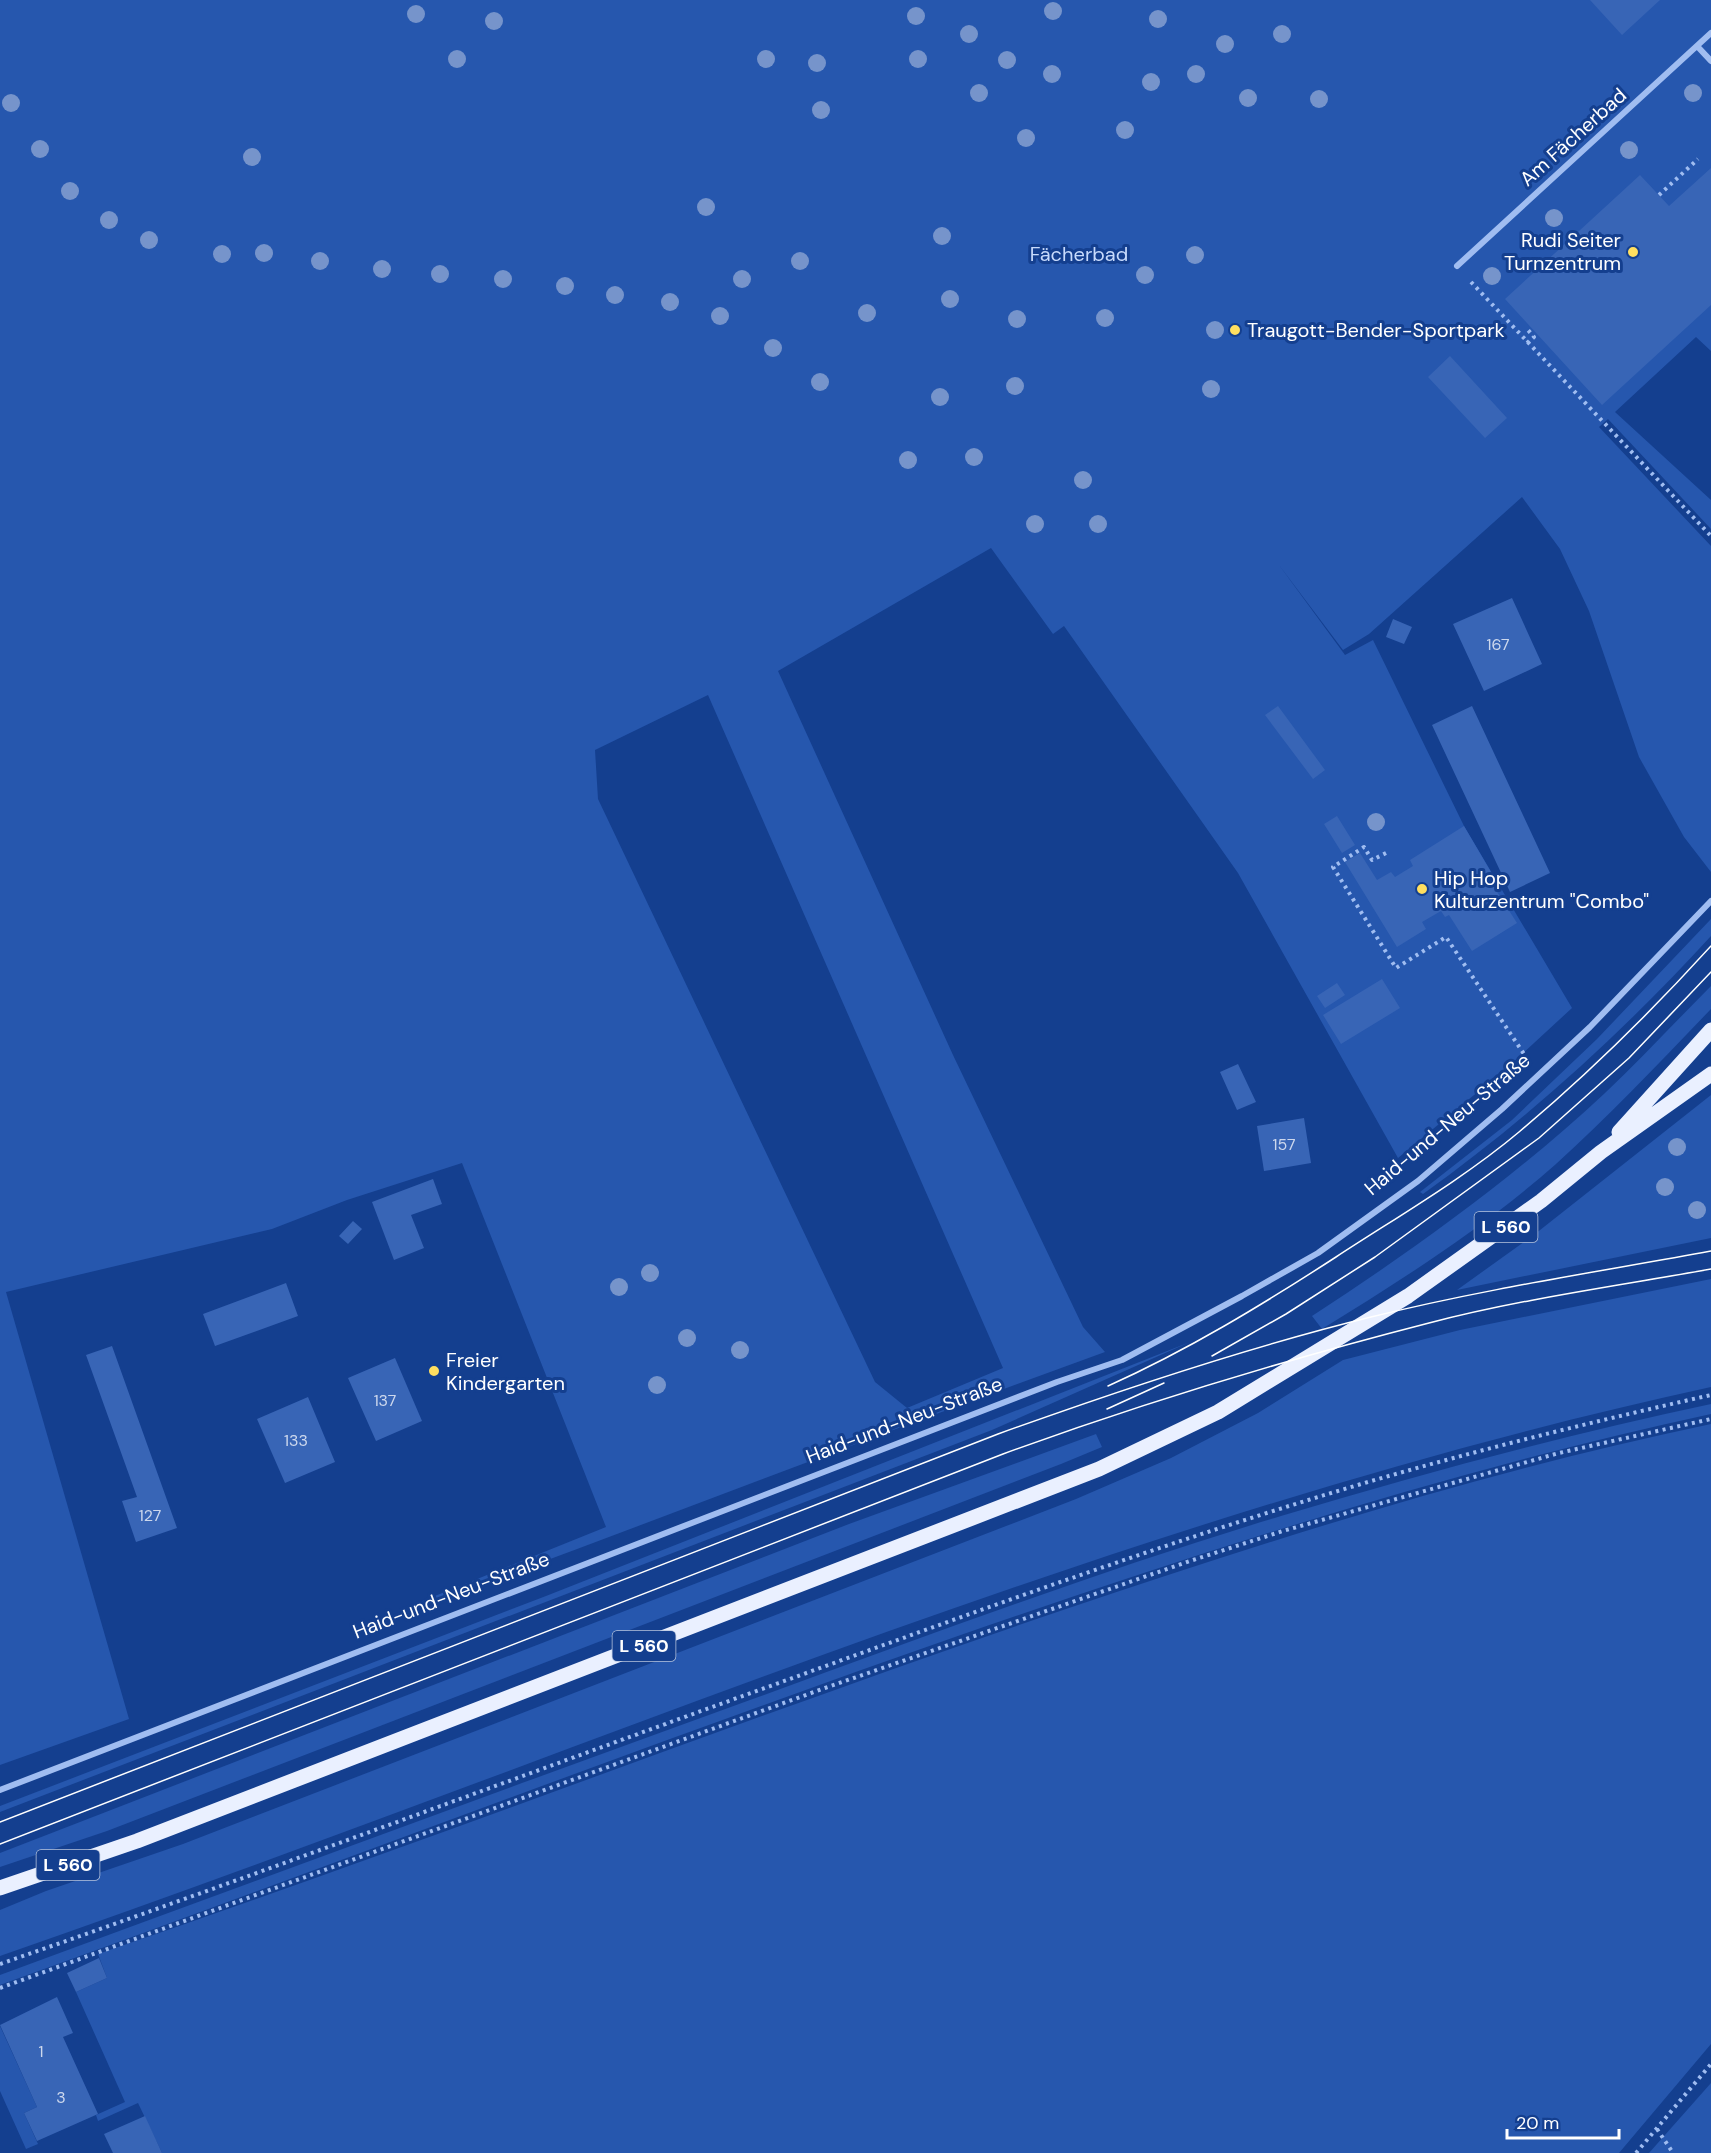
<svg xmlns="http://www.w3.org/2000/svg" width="1711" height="2153" font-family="'DM Sans',sans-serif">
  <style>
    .green { fill: #2657ae; fill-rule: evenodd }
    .building { fill: #3865b6 }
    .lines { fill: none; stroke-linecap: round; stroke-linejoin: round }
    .path { stroke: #a0bdf1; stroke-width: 4; stroke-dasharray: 3 4.5; stroke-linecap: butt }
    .minor { stroke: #a0bdf1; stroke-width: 6 }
    .primary { stroke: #eaf0ff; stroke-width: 15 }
    .tram { stroke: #fff; stroke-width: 1.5 }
    .tree { fill: #7694cb }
    .poi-dot { fill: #ffdf60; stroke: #143f8f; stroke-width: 2 }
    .labels { text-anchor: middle; stroke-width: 6; stroke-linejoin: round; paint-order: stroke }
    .number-label { font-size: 16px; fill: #cdd8ed }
    .shield { fill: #143f8f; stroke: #b8c5dd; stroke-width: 1.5 }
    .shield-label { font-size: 18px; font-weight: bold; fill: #fff }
    .street-label { font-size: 20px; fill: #fff; stroke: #143f8f }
    .poi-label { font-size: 20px; fill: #fff; stroke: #143f8f; text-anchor: start }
    .park-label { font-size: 20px; fill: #c7dafc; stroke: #143f8f }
  </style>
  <rect width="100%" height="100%" fill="#143f8f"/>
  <path class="green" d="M0,0H1711V351L1696,337L1615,412L1711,500V529L1608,419L1599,427L1711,546V872L1684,837L1639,757L1589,611L1560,549L1522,497L1369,634L1343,650L1279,565L1345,655L1373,640L1464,826L1572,1008L1509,1066L1398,1158L1238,873L1064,626L1053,634L991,548L778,671L953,1055L1083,1327L1105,1352C873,1436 644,1525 413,1610L410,1606L606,1527L462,1163L347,1200L272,1229L6,1292L129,1719L0,1765ZM708,695L1003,1368L907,1408L875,1382L598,799L595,750Z
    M1711,919V936C1623,1032 1529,1118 1423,1194L1420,1192L1512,1120L1597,1039Z
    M1711,986V1009C1660,1062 1610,1115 1556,1164C1485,1227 1403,1279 1322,1329L1312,1316C1415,1249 1515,1177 1605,1093C1642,1058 1676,1021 1711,986Z
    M1711,1095V1238L1457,1290L1535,1234Z
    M1711,1279V1387C1122,1515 568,1760 0,1956V1910L46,1891L183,1844L1076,1499L1171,1458L1258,1413L1343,1360L1460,1330Z
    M1190,1342L992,1430L0,1812V1806L546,1596Z
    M1711,1404V1414C1452,1470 1204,1551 955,1637C635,1749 319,1870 0,1985V1975C250,1883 499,1791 750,1700C926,1636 1102,1570 1281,1516C1423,1473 1566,1435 1711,1404Z
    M1711,1424V2044L1619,2153H162L138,2103L98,2121L96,2115L125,2102L76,1992L107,1978L98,1954C421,1844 740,1720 1063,1610C1276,1538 1491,1470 1711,1424Z
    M1096,1434L1102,1447L1061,1464L107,1831L0,1867V1853L849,1524Z
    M0,2026L37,2107L24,2113L38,2144L26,2149L0,2091Z
    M1711,2083V2153H1649Z"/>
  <path class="building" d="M1590,0H1660L1622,35Z
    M1711,168V305L1602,405L1505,299L1640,175L1669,206Z
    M1450,356L1507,418L1485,438L1428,377Z
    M1512,598L1542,664L1484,691L1453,624Z
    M1393,619L1412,627L1404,644L1386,637Z
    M1278,706L1325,770L1313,779L1265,715Z
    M1472,706L1550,873L1510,892L1432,725Z
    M1337,816L1355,845L1342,853L1324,824Z
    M1464,826L1498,884L1494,887L1517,923L1472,951L1449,915L1445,917L1441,911L1422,922L1426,929L1397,947L1345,862L1360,853L1377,880L1391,872L1395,877L1413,866L1410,860Z
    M1382,979L1400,1008L1341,1044L1323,1015Z
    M1337,983L1345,995L1325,1008L1317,996Z
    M1238,1064L1256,1102L1237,1110L1220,1072Z
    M1304,1118L1311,1163L1264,1171L1257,1126Z
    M433,1179L442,1204L411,1215L424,1248L394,1260L372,1202Z
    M353,1221L362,1229L348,1244L339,1236Z
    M286,1283L298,1316L215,1346L203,1314Z
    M112,1346L177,1528L136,1542L122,1501L137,1497L86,1355Z
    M395,1358L422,1421L376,1441L348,1378Z
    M308,1397L335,1462L285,1483L257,1419Z
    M99,1958L107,1978L76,1992L67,1973Z
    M57,1997L73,2033L63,2037L98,2114L37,2141L24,2113L37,2107L0,2025Z
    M145,2116L162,2153H113L104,2134Z"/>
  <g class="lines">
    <path class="path" d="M1659,195L1698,159
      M1471,282L1711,536
      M1527,343L1534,337L1528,330L1531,328
      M1386,853L1372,860L1364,847L1333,867L1396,968L1446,937L1526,1057
      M0,1964C260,1874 517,1777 776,1684C972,1613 1168,1541 1368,1482C1481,1449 1596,1421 1711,1395
      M0,1988L825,1688L1190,1561L1283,1531L1559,1453L1711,1419
      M1657,2129L1673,2153
      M1636,2153L1711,2064"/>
    <path class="minor" d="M1697,46L1711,61
      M1457,266L1711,33
      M0,1790L1057,1382L1122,1360L1242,1296L1318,1253L1418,1181L1502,1109L1590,1027L1711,901"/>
    <path class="primary" d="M1619,1132L1711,1030
      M0,1888L137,1841L1099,1469L1218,1412L1408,1296L1541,1201L1601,1152L1711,1074"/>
    <path class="tram" d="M1212,1356L1286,1314L1375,1257L1539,1138L1629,1058L1711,972
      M1108,1386C1188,1350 1262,1305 1336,1257C1397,1217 1463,1179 1519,1132C1587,1075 1651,1012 1711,946
      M1107,1409L1164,1383
      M0,1822L998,1434C1120,1390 1245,1348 1371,1317C1484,1289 1597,1272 1711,1251
      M0,1844L1003,1454C1143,1403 1285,1360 1429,1323C1521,1299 1617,1286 1711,1269"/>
  </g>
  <g class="tree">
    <circle cx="1053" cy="11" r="9"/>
    <circle cx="416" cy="14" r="9"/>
    <circle cx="916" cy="16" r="9"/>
    <circle cx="1158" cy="19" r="9"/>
    <circle cx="494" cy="21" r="9"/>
    <circle cx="969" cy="34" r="9"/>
    <circle cx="1282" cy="34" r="9"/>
    <circle cx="1225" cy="44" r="9"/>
    <circle cx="457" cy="59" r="9"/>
    <circle cx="766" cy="59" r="9"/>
    <circle cx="918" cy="59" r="9"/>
    <circle cx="1007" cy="60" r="9"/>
    <circle cx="817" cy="63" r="9"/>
    <circle cx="1052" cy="74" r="9"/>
    <circle cx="1196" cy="74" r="9"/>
    <circle cx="1151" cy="82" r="9"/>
    <circle cx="979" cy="93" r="9"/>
    <circle cx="1693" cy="93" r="9"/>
    <circle cx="1248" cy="98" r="9"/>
    <circle cx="1319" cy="99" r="9"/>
    <circle cx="11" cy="103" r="9"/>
    <circle cx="821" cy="110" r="9"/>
    <circle cx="1125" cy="130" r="9"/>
    <circle cx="1026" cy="138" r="9"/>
    <circle cx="40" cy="149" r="9"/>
    <circle cx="1629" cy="150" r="9"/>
    <circle cx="252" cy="157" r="9"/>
    <circle cx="70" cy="191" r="9"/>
    <circle cx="706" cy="207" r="9"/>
    <circle cx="1554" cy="218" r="9"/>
    <circle cx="109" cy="220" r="9"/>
    <circle cx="942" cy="236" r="9"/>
    <circle cx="149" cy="240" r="9"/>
    <circle cx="264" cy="253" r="9"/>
    <circle cx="222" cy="254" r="9"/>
    <circle cx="1195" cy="255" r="9"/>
    <circle cx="320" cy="261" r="9"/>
    <circle cx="800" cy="261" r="9"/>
    <circle cx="382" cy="269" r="9"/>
    <circle cx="440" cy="274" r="9"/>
    <circle cx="1145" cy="275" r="9"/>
    <circle cx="1492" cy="276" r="9"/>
    <circle cx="503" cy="279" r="9"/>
    <circle cx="742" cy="279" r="9"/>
    <circle cx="565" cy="286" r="9"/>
    <circle cx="615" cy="295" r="9"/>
    <circle cx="950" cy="299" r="9"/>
    <circle cx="670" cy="302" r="9"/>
    <circle cx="867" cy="313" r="9"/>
    <circle cx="720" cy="316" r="9"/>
    <circle cx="1105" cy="318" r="9"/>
    <circle cx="1017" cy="319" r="9"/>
    <circle cx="1215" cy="330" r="9"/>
    <circle cx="773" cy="348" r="9"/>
    <circle cx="820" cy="382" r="9"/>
    <circle cx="1015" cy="386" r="9"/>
    <circle cx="1211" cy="389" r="9"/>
    <circle cx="940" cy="397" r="9"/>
    <circle cx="974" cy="457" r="9"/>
    <circle cx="908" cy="460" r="9"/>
    <circle cx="1083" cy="480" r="9"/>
    <circle cx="1035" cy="524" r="9"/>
    <circle cx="1098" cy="524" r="9"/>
    <circle cx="1376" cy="822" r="9"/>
    <circle cx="1677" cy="1147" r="9"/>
    <circle cx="1665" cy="1187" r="9"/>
    <circle cx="1697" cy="1210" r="9"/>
    <circle cx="650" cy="1273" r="9"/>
    <circle cx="619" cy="1287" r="9"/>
    <circle cx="687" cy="1338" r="9"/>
    <circle cx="740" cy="1350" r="9"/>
    <circle cx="657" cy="1385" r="9"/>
  </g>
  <g class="poi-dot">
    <circle cx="1633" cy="252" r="6"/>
    <circle cx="1235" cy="330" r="6"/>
    <circle cx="1422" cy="889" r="6"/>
    <circle cx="434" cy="1371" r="6"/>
  </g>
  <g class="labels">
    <g class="number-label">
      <text x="1498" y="650">167</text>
      <text x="1284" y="1150">157</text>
      <text x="385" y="1406">137</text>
      <text x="296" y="1446">133</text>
      <text x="150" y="1521">127</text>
      <text x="41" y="2057">1</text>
      <text x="61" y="2103">3</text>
    </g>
    <g class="shield">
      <rect x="1474.5" y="1212" width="63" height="30" rx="4.5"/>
      <rect x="612.5" y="1631" width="63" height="30" rx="4.5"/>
      <rect x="36.5" y="1850" width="63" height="30" rx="4.5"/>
    </g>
    <g class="shield-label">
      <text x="1506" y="1233">L 560</text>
      <text x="644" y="1652">L 560</text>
      <text x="68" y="1871">L 560</text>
    </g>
    <g class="street-label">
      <text transform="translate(1573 137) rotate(-42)" y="7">Am Fächerbad</text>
      <text transform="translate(1447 1124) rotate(-40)" y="7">Haid-und-Neu-Straße</text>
      <text transform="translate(904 1420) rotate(-21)" y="7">Haid-und-Neu-Straße</text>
      <text transform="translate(451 1595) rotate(-21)" y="7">Haid-und-Neu-Straße</text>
    </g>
    <g class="poi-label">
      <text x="1621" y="247" text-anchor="end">Rudi Seiter<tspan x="1621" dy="23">Turnzentrum</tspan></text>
      <text x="1247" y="337">Traugott-Bender-Sportpark</text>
      <text x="1434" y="885">Hip Hop<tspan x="1434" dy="23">Kulturzentrum "Combo"</tspan></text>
      <text x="446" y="1367">Freier<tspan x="446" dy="23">Kindergarten</tspan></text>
    </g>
    <g class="park-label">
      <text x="1079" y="261">Fächerbad</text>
    </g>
  </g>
  <path d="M1507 2129v9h112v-9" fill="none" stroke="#ffffff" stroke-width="3"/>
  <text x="1516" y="2129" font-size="18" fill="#ffffff" stroke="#143f8f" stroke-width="4.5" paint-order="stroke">20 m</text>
</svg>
